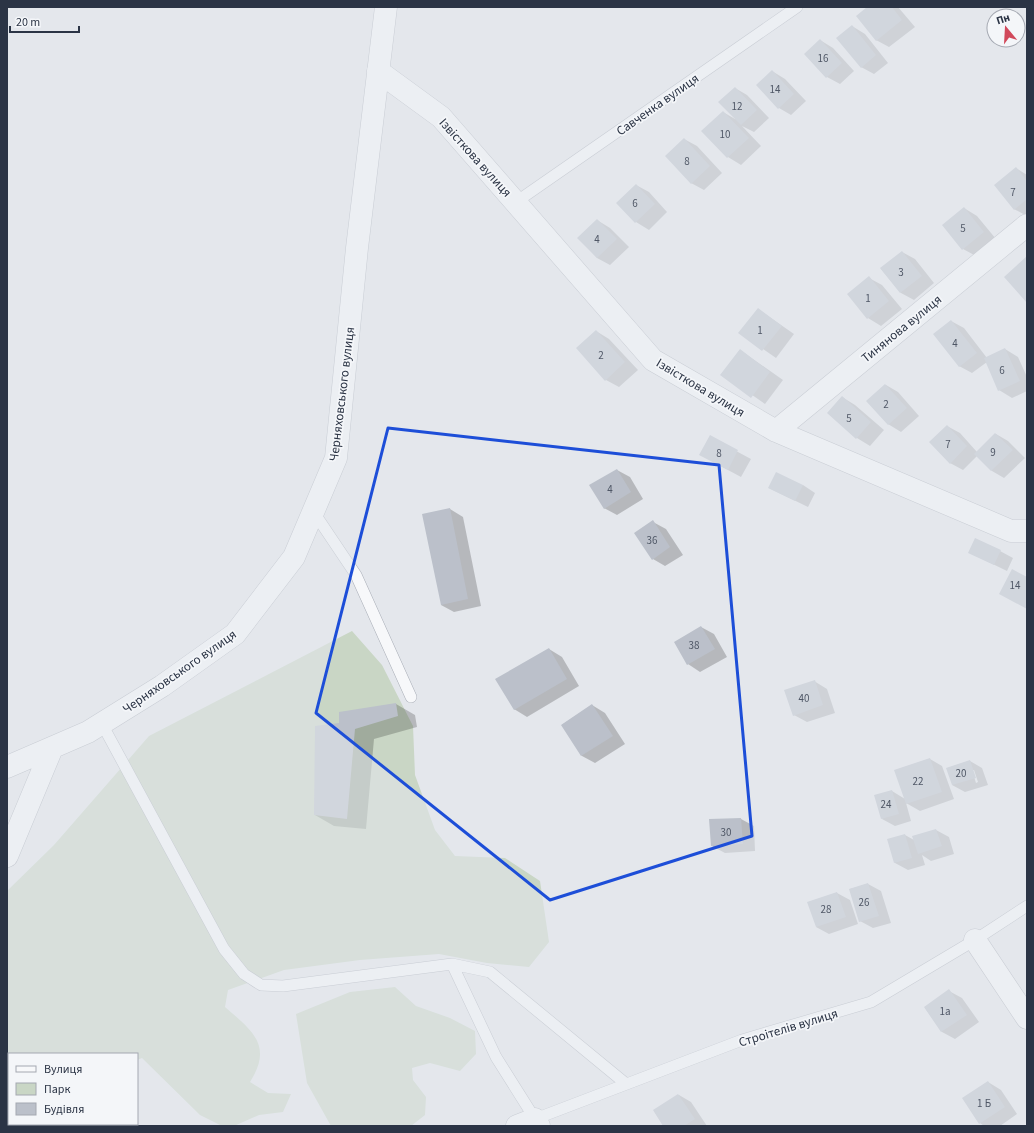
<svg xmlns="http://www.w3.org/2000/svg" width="1034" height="1133" font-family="'Source Sans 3',sans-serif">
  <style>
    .green { fill: #c9d6c5 }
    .shadow { fill: #0003; fill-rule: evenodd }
    .building { fill: #bbc0ca }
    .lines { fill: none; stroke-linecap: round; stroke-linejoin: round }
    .service-casing { stroke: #a9aeb7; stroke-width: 12 }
    .minor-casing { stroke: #a9aeb7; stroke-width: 23 }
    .service { stroke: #f7f8fa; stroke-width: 11 }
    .minor { stroke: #f7f8fa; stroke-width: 22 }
    .marked { fill: none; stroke: #1d4ed8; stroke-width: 3; stroke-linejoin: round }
    .labels { text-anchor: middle; stroke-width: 3.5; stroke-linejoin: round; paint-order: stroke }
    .number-label { font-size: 11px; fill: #4f5766 }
    .street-label { font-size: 13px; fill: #2b3445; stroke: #f4f6f9 }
  </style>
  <rect width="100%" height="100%" fill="#e4e7ec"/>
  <path class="green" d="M352,631L382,665L413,726L415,775L435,830L455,856L505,858L540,881L549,942L529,967L487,963L439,954L360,960L284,970L228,990L225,1007C253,1031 273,1046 250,1082L268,1093L291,1094L283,1112L259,1115L234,1126H222L200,1115L142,1058L137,1060V1054H9V1124H14L7,1126V891L54,845L149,736Z
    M395,987L416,1006L450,1018L475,1031L476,1054L460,1071L430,1063L412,1068L413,1080L426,1097L425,1115L411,1126H331L307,1083L296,1014L350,992Z"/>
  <path class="shadow" d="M869,7H898L915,27L889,47L876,40Z
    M852,26L865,34L888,63L874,74L861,67Z
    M820,40L833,48L854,71L840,84L827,77Z
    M772,71L785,79L806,101L791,115L779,108Z
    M735,88L747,95L769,118L754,132L742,126L761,146L741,165L728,157L723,112L735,119Z
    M684,139L697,146L722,173L704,190L691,183Z
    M1016,168L1027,175V216L1014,209Z
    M636,185L649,192L667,212L649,230L636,222Z
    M964,208L977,216L996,239L976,256L963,249Z
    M597,220L610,228L629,247L610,265L597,258L579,238Z
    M902,252L915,259L934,283L914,300L901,293L881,269Z
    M869,278L882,285L902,309L881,326L868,318Z
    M758,309L794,334L776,358L740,333Z
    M951,321L964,328L987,358L1005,349L1018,357L1027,377V391L1012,398L999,390L987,362L972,373L959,366Z
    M596,331L609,339L638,370L619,387L606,380Z
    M740,350L783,380L765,404L722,374Z
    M886,385L898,392L919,416L901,432L888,424Z
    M842,397L855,405L884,430L870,446L857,438L828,413Z
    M947,426L960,433L977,452L996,434L1008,441L1025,458L1004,478L992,471L977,456L963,470L950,463Z
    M710,437L751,459L741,477L713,462Z
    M617,470L630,477L643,499L617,515L604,508Z
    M803,485L815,493L808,507L769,488Z
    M450,509L463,517L481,606L454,612L441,605Z
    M653,522L666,529L683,555L665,566L653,559Z
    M1000,551L1013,558L1007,571L970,553Z
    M701,627L714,634L727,657L700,672L688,664Z
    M549,649L562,657L579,686L527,717L514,709Z
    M814,681L827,689L835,713L807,722L794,715Z
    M396,704L415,715L417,727L374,739L366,829L334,826L315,815L340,724Z
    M592,705L605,713L625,744L595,763L582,756L562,725Z
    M930,759L942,766L954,799L920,811L906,803L911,821L895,826L882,819L892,791L905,799Z
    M970,761L982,768L988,785L965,792L952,785ZM972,770H974L978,782L976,783Z
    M741,819L754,826L755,851L725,853L712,846Z
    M936,830L949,837L954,854L931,861L922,855L925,865L908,870L895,863L888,840L905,835L914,840Z
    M868,884L881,891L891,923L873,928L860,921L850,889Z
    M837,893L850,900L858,924L829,934L816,927Z
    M949,991L962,998L979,1022L955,1039L942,1032L925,1008Z
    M988,1082L1001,1090L1017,1114L1000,1126H984L980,1123Z
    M679,1095L691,1102L707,1126H664L654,1111Z"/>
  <path class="building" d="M867,7H892L902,20L876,41L856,16Z
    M852,25L876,55L861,68L836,38Z
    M820,39L842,63L826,78L804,54Z
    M772,70L794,94L778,109L756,85Z
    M735,87L757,110L741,125L718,102Z
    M723,111L749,138L727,158L701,131Z
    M684,138L710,166L691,184L665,156Z
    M1016,167L1027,181V199L1014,210L994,185Z
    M636,184L655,204L635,223L616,203Z
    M964,207L984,232L962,250L942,225Z
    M597,219L617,239L597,258L577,238Z
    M902,251L922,276L900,293L880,268Z
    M1027,256V303L1004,277Z
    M869,276L889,301L867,319L847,294Z
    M758,308L782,326L762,351L738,333Z
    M951,320L977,353L959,367L933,334Z
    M596,330L625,362L605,381L576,348Z
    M1005,348L1020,381L998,391L984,358Z
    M740,349L770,372L751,398L720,375Z
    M885,384L907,408L888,425L866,401Z
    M842,396L871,422L856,439L827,413Z
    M947,425L967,446L950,464L929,442Z
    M995,433L1013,450L991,471L974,454Z
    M710,435L738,450L728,470L699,455Z
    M617,469L631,492L604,509L589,485Z
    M776,472L803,485L795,501L768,488Z
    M450,508L468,599L441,605L422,514Z
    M653,520L670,547L652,560L634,533Z
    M975,538L1001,550L994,565L968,553Z
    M1012,569L1027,577V609L999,594Z
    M701,626L715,649L687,665L674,642Z
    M549,648L567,679L514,710L495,679Z
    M815,680L823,705L793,716L784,690Z
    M396,703L398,716L355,729L347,819L314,815L315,726L339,723V712Z
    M592,704L613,736L581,756L561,725Z
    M930,758L942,792L906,804L894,770Z
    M970,760L976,778L952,785L946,768Z
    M892,790L899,814L881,819L874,795Z
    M741,818L743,844L711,846L709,819Z
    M936,829L942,846L918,854L912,836Z
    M905,834L912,858L894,863L887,839Z
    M868,883L879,916L859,922L849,889Z
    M837,892L846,917L816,927L807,902Z
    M949,989L967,1015L941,1032L924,1007Z
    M988,1081L1005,1107L979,1124L962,1098Z
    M678,1094L695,1119L684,1126H663L653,1110Z"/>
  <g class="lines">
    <g class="service-casing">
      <path id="service" d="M516,202L797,7
        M313,511L356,575L411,697
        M102,724L224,949L244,974L261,985L283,986L452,964L490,972L625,1083
        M452,964L496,1057L535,1119L742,1040L871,1002L975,940L1027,906"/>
    </g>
    <g class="minor-casing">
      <path id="minor" d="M378,71L441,117L653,360L776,431L1011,531H1027
        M776,431L1027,225
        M7,767L88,732L162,686L235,634L294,557L336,458L357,248L386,7
        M7,856L52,748
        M975,940L1027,1018
        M517,1126L535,1119L539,1126"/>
    </g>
    <use href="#service" class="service"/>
    <use href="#minor" class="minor"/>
  </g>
  <path d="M0 0H1034V1133H0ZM388,428L719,465L752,836L550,900L316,713Z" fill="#e4e7ec" fill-opacity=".55" fill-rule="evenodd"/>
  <path class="marked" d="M388,428L719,465L752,836L550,900L316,713Z"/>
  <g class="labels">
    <g class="number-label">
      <text x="823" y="62">16</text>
      <text x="775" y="93">14</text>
      <text x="737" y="110">12</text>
      <text x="725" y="138">10</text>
      <text x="687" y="165">8</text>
      <text x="1013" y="196">7</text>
      <text x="635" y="207">6</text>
      <text x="963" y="232">5</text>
      <text x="597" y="243">4</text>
      <text x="901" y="276">3</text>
      <text x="868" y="302">1</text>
      <text x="760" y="334">1</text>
      <text x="955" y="347">4</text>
      <text x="601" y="359">2</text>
      <text x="1002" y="374">6</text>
      <text x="886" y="408">2</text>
      <text x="849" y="422">5</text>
      <text x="948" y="448">7</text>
      <text x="993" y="456">9</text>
      <text x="719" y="457">8</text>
      <text x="610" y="493">4</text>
      <text x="652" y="544">36</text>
      <text x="1015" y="589">14</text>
      <text x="694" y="649">38</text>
      <text x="804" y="702">40</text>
      <text x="961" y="777">20</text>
      <text x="918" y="785">22</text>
      <text x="886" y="808">24</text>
      <text x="726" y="836">30</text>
      <text x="864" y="906">26</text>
      <text x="826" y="913">28</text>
      <text x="945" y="1015">1а</text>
      <text x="984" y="1107">1 Б</text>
    </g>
    <g class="street-label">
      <text transform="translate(657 104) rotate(-35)" y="5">Савченка вулиця</text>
      <text transform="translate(476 157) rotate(48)" y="5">Iзвiсткова вулиця</text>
      <text transform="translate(901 328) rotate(-39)" y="5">Тинянова вулиця</text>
      <text transform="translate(701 387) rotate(31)" y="5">Iзвiсткова вулиця</text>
      <text transform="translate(341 394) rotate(-83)" y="5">Черняховського вулиця</text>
      <text transform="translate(179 671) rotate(-35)" y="5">Черняховського вулиця</text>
      <text transform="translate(788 1027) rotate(-17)" y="5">Строiтелiв вулиця</text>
    </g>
  </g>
  <rect width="1034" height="1133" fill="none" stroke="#2b3445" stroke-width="16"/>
  <rect x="8" y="1053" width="130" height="72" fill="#f4f6f9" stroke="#a4a8b1"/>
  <rect x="16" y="1066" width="20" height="6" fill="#f7f8fa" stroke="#a4a8b1"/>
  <text x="44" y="1073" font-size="12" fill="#2b3445">Вулиця</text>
  <rect x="16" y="1083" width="20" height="12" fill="#c9d6c5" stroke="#a4a8b1"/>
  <text x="44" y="1093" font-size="12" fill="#2b3445">Парк</text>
  <rect x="16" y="1103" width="20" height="12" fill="#bbc0ca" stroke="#a4a8b1"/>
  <text x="44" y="1113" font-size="12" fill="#2b3445">Будівля</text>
  <g transform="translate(1006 28) rotate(342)"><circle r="19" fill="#f4f6f9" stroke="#a4a8b1"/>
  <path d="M0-3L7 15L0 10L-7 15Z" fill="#d1495b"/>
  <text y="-6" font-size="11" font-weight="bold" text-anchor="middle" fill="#2b3445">Пн</text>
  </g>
  <path d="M10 26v6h69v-6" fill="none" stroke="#2b3445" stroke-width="2"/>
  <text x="16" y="26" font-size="12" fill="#2b3445" stroke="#f4f6f9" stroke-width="3" paint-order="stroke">20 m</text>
</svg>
